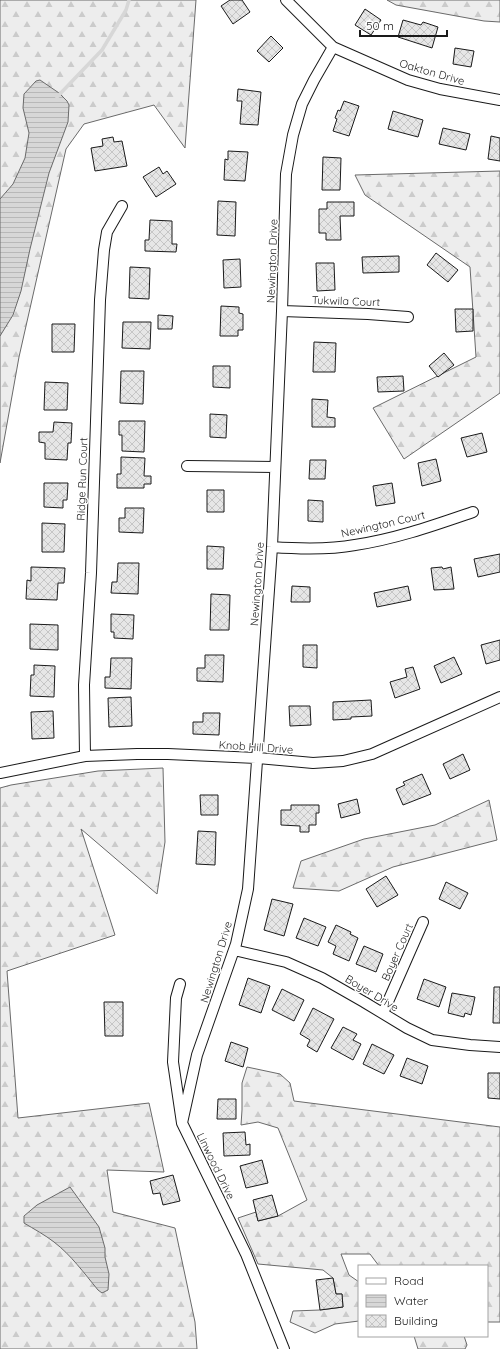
<svg xmlns="http://www.w3.org/2000/svg" width="500" height="1349" font-family="Quicksand,sans-serif">
  <style>
    .forest { fill: url(#forest-firs); stroke: #6a6a6a }
    .water { fill: url(#water-rules); stroke: #6a6a6a }
    .lines { fill: none; stroke-linecap: round; stroke-linejoin: round }
    .stream { stroke: #d7d7d7; stroke-width: 3.5 }
    .building { fill: url(#building-cross-hatch); stroke: #1a1a1a }
    .minor-casing { stroke: #1a1a1a; stroke-width: 12 }
    .minor { stroke: #fff; stroke-width: 10 }
    .labels { text-anchor: middle; stroke-width: 3; stroke-linejoin: round; paint-order: stroke }
    .street-label { font-size: 11px; fill: #1a1a1a; stroke: #fff }
  </style>
  <defs>
    <pattern id="forest-firs" width="22" height="20" patternUnits="userSpaceOnUse"><rect width="22" height="20" fill="#ededed"/><path d="M5 1l3.5 6h-7zM16 11l3.5 6h-7z" fill="#cbcbcb"/></pattern>
    <pattern id="water-rules" width="6" height="5" patternUnits="userSpaceOnUse"><rect width="6" height="5" fill="#d7d7d7"/><path d="M0 2.5h6" fill="none" stroke="#b8b8b8"/></pattern>
    <pattern id="building-cross-hatch" width="8" height="8" patternUnits="userSpaceOnUse"><rect width="8" height="8" fill="#e6e6e6"/><path d="M0 0l8 8M0 8l8-8" fill="none" stroke="#c5c5c5"/></pattern>
  </defs>
  <rect width="100%" height="100%" fill="#fff"/>
  <path class="forest" d="M0,0H196L185,148L154,105L84,124L66,149L19,357L0,463Z
    M387,0H500V22L484,21L396,5Z
    M500,171V393L404,459L373,408L476,357L470,267L365,195L355,175Z
    M163,768L165,842L157,894L81,829L115,935L7,971L18,1118L149,1103L164,1172L107,1170L113,1212L175,1228L195,1322L197,1349H0V788L11,785L98,771Z
    M489,800L497,840L393,867L339,891L293,888L301,861L364,839L435,825Z
    M247,1067L280,1074L290,1083L294,1101L500,1127V1322H487V1266H379L370,1254H341L349,1275L359,1282V1321L335,1324L315,1333L290,1322L293,1311L320,1310L343,1307L342,1294H336L333,1278L323,1270L258,1264L238,1218L256,1212L258,1221L278,1216L307,1200L278,1128L258,1122L241,1125L242,1110V1083Z
    M414,1336H464L467,1345L465,1349H418Z"/>
  <path class="water" d="M40,80L59,93L67,101L69,105L68,122L49,173L30,249L21,291L13,315L0,336V199L13,184L25,158L29,133L23,108L24,94L36,81Z
    M70,1187L99,1227L105,1248V1257L109,1274L108,1290L102,1293L98,1290C84,1273 71,1255 54,1242C45,1235 34,1229 24,1223V1216L37,1205Z"/>
  <g class="lines">
    <path class="stream" d="M57,97L102,50L126,10L129,0"/>
  </g>
  <path class="building" d="M230,0H242L250,12L233,24L221,6Z
    M365,9L381,20L371,35L355,25Z
    M403,20L421,25L423,22L438,27L432,48L398,37Z
    M271,36L283,48L269,62L257,51Z
    M455,48L474,51L471,67L453,64Z
    M238,89L261,92L258,125L240,124L242,101H237Z
    M344,101L359,106L349,136L333,131L337,119L335,118L338,110L340,111Z
    M393,111L423,120L418,137L388,129Z
    M443,128L470,134L466,150L439,144Z
    M491,136L500,138V161L488,159Z
    M113,137L114,142L122,141L127,166L95,171L91,148L103,146L102,139Z
    M228,151L248,152L245,181L224,180L225,159L228,160Z
    M323,157L341,158L340,190H322Z
    M159,167L163,174L167,171L176,184L156,197L143,177Z
    M218,201L236,202L235,236L217,235Z
    M327,202H354V216H340L341,240H326V233H319V209H327Z
    M150,220L172,221V244H177L176,252L145,251V240H149Z
    M436,253L458,270L448,282L427,265Z
    M399,256V272L363,273L362,257Z
    M240,259L241,287L224,288L223,260Z
    M316,263H334L335,290L317,291Z
    M130,267L150,268L149,299L129,298Z
    M221,306L239,307V313L243,314V330H238V336H220Z
    M455,309H473V331L456,332Z
    M158,315L173,316L172,329H158Z
    M123,322H151L150,349L122,348Z
    M52,324H75L74,352H52Z
    M314,342L336,343L335,372H313Z
    M444,353L454,365L438,377L429,366Z
    M213,366H230V388L213,387Z
    M121,371H144L143,404L120,403Z
    M403,376L404,391L378,392L377,377Z
    M45,382L68,383L67,410H44Z
    M312,399L328,400L327,417L335,418V427H312Z
    M210,414L227,415L226,438L210,437Z
    M119,421H145L144,452L122,451V435H119Z
    M54,422L72,423L71,443H68L67,460L45,459V443L39,442V432H53Z
    M482,433L487,452L467,457L461,438Z
    M121,457L145,458L144,476H151V484H144V488H117V474H121Z
    M436,459L441,481L422,486L418,463Z
    M310,460H326L325,479H309Z
    M44,483H68L67,500H63V508L44,507Z
    M392,483L395,503L376,506L373,486Z
    M207,490H224V512H207Z
    M308,500L323,501V522L308,521Z
    M125,508H144L143,533L119,532V518H125Z
    M42,523L65,524L64,552H42Z
    M207,546L224,547L223,569H207Z
    M500,554V572L478,577L474,559Z
    M118,563H139L138,594L111,593L112,582H117Z
    M31,567L65,568L64,583H58L57,600L26,599L27,580L31,581Z
    M442,567L443,569L451,567L454,589L434,590L431,568Z
    M292,586L310,587V602H291Z
    M408,586L411,600L377,607L374,593Z
    M211,594L230,595L229,630H210Z
    M111,614L134,615L133,639L114,638V632H111Z
    M30,624L58,625V650L30,649Z
    M500,640V660L486,664L481,645Z
    M303,645H317V668L303,667Z
    M205,655H224L223,682L197,681V668H205Z
    M454,657L462,674L441,683L434,666Z
    M111,658H132L131,689L105,688V677H110Z
    M34,665L55,666L54,697L30,696L31,675H34Z
    M413,667L420,689L395,698L390,682L407,677L405,669Z
    M131,697L132,726L109,727L108,698Z
    M371,700L372,716L351,717V719L333,720V702Z
    M289,706H310L311,725L290,726Z
    M53,711L54,738L32,739L31,712Z
    M203,713H220L219,735L193,734V722H203Z
    M463,754L470,770L450,779L443,764Z
    M422,774L431,794L403,805L396,789L405,785L403,782Z
    M200,795H218V815H201Z
    M357,799L360,813L341,818L338,804Z
    M291,805H319V813H316V825H309V832H300V826L281,825V810H291Z
    M198,831L216,832L215,865L196,864Z
    M386,876L398,895L377,907L366,889Z
    M446,882L468,893L460,909L439,899Z
    M272,899L293,904L284,936L264,930Z
    M304,918L326,927L318,946L296,938Z
    M336,925L351,932L350,934L358,938L349,961L333,954L336,946L328,942Z
    M364,946L383,954L376,972L356,964Z
    M248,978L270,986L261,1013L239,1005Z
    M424,979L446,987L439,1007L417,999Z
    M494,987H500V1023H493Z
    M282,989L304,1000L294,1021L272,1010Z
    M452,993L475,997L471,1015L465,1013L464,1017L448,1013Z
    M104,1002H123V1036H105Z
    M313,1008L334,1019L317,1052L307,1046L310,1040L300,1034Z
    M343,1027L357,1034L353,1040L361,1044L353,1060L331,1048Z
    M231,1042L248,1048L243,1067L225,1061Z
    M372,1044L394,1055L384,1074L363,1064Z
    M407,1058L428,1066L422,1084L400,1076Z
    M488,1073H500V1099L488,1098Z
    M218,1099H236V1119H217Z
    M245,1132L246,1145L250,1144V1155L224,1156L223,1133Z
    M262,1160L268,1183L246,1188L240,1166Z
    M173,1175L180,1201L163,1205L160,1193L153,1194L150,1181Z
    M272,1195L278,1216L258,1221L253,1200Z
    M333,1278L336,1294H342L343,1307L320,1310L316,1280Z"/>
  <g class="lines">
    <g class="minor-casing">
      <path id="minor" d="M286,0L333,47L408,80L440,89L500,100
        M282,311L368,314L408,317
        M187,466L275,467
        M272,547C300,549 328,550 355,545C396,539 435,525 473,512
        M85,756L84,685L91,573L100,300L104,250L107,232L122,206
        M0,773L85,756L137,754H168L258,758L313,763L343,761L372,754L500,697
        M234,950L286,962L322,978L364,1002L407,1028L432,1040L470,1045L500,1047
        M180,984L176,998L173,1062L182,1123L246,1254L284,1349
        M383,1013L423,922
        M182,1123L197,1055L236,944L248,889L272,547L282,311L286,174L293,135L302,104L314,80L333,47"/>
    </g>
    <use href="#minor" class="minor"/>
  </g>
  <g class="labels">
    <g class="street-label">
      <text transform="translate(432 72) rotate(16)" y="4">Oakton Drive</text>
      <text transform="translate(272 261) rotate(-88)" y="4">Newington Drive</text>
      <text transform="translate(346 301) rotate(2)" y="4">Tukwila Court</text>
      <text transform="translate(82 479) rotate(-88)" y="4">Ridge Run Court</text>
      <text transform="translate(383 524) rotate(-13)" y="4">Newington Court</text>
      <text transform="translate(257 584) rotate(-86)" y="4">Newington Drive</text>
      <text transform="translate(256 747) rotate(4)" y="4">Knob Hill Drive</text>
      <text transform="translate(397 952) rotate(-66)" y="4">Boyer Court</text>
      <text transform="translate(216 962) rotate(-73)" y="4">Newington Drive</text>
      <text transform="translate(372 993) rotate(31)" y="4">Boyer Drive</text>
      <text transform="translate(216 1166) rotate(64)" y="4">Linwood Drive</text>
    </g>
  </g>
  <rect x="358" y="1265" width="130" height="72" fill="#ffffff" stroke="#a3a3a3"/>
  <rect x="366" y="1278" width="20" height="6" fill="#ffffff" stroke="#a3a3a3"/>
  <text x="394" y="1285" font-size="12" fill="#1a1a1a">Road</text>
  <rect x="366" y="1295" width="20" height="12" fill="url(#water-rules)" stroke="#a3a3a3"/>
  <text x="394" y="1305" font-size="12" fill="#1a1a1a">Water</text>
  <rect x="366" y="1315" width="20" height="12" fill="url(#building-cross-hatch)" stroke="#a3a3a3"/>
  <text x="394" y="1325" font-size="12" fill="#1a1a1a">Building</text>
  <path d="M360 30v6h87v-6" fill="none" stroke="#1a1a1a" stroke-width="2"/>
  <text x="366" y="30" font-size="12" fill="#1a1a1a" stroke="#ffffff" stroke-width="3" paint-order="stroke">50 m</text>
</svg>
